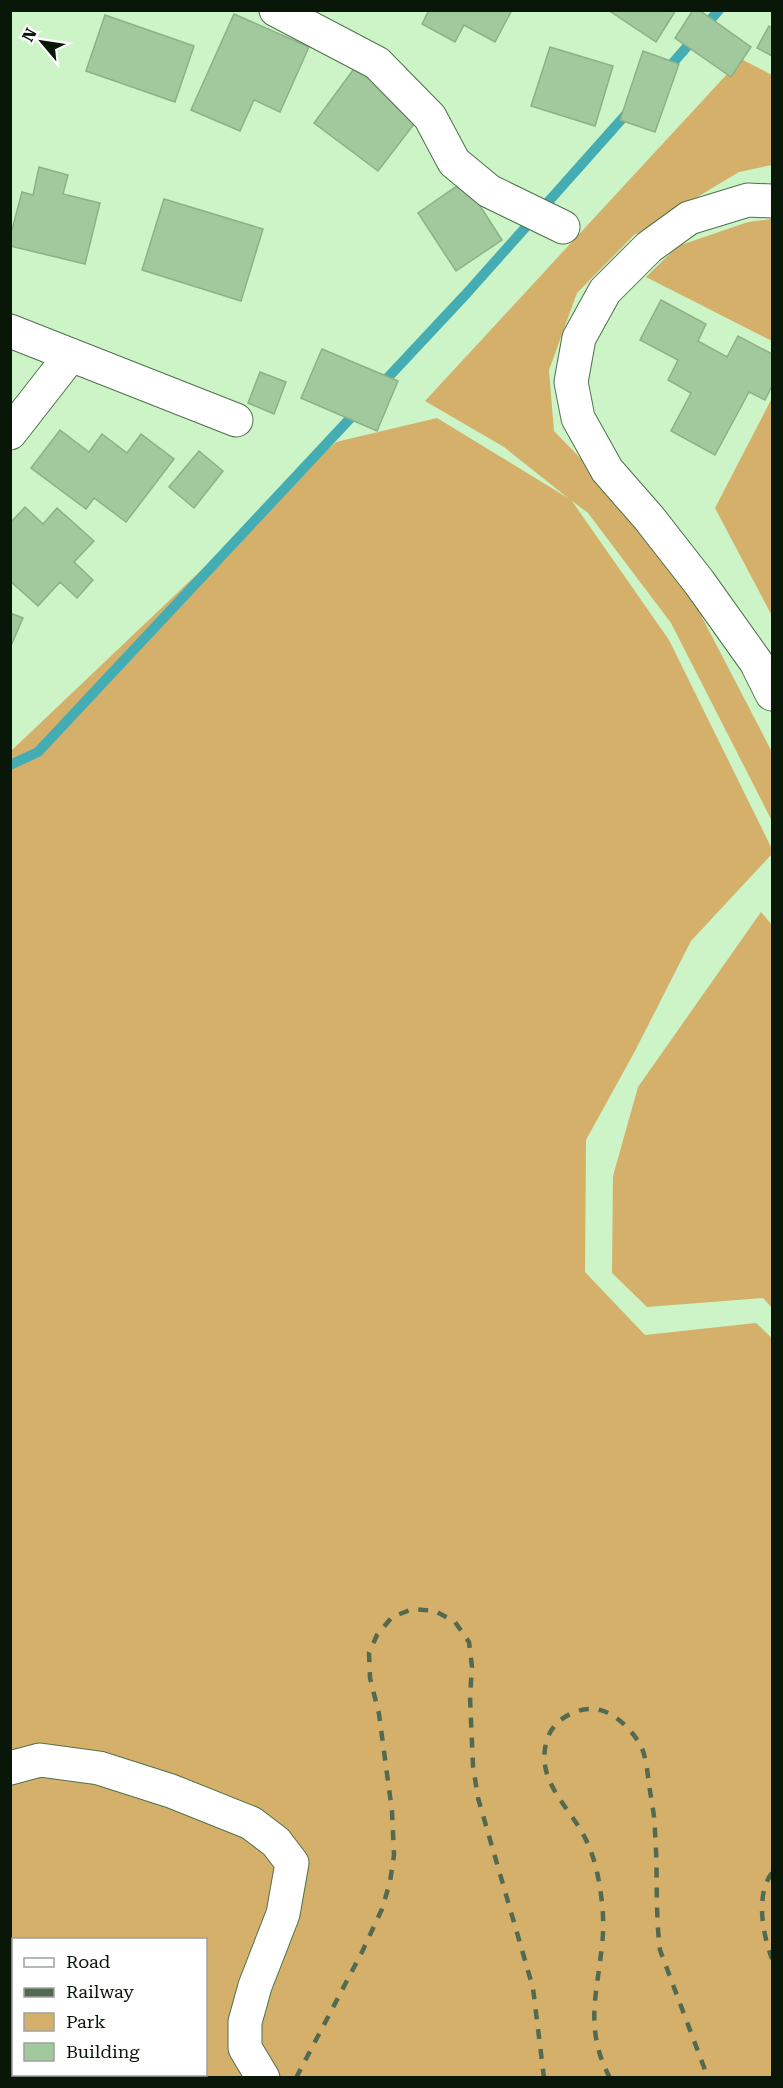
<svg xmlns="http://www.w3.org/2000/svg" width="783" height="2088" font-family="'Roboto Serif',serif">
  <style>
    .green { fill: #d5b06b; fill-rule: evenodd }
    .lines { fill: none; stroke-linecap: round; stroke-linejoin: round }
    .stream { stroke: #44acb3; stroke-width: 10 }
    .building { fill: #a2c89d; stroke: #8bb187; stroke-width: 1.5 }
    .minor-casing { stroke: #4e714a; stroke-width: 35 }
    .minor { stroke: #fff; stroke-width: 33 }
    .rail { stroke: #526a50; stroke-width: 4.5; stroke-dasharray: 10 10; stroke-linecap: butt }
  </style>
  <rect width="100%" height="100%" fill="#ccf4c7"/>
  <path class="green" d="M741,59L772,75V165L739,172L634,235L577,293L549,370L554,431L622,501L692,598L772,752V821L671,623L588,513L572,501L669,640L772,849V854L691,941L635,1051L586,1140L585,1272L645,1335L756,1323L772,1338V2077L11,2078V751L336,442L437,418L568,498L504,447L425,401ZM14,1940H206V2074H14Z
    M772,219V341L646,277L678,246L748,222Z
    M772,398V616L715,508Z
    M761,912L772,925V1308L763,1298L647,1307L612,1273L613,1176L638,1087Z"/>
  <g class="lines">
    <path class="stream" d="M664,73L719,10
      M380,386L467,293L629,111
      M10,765L38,752L359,409"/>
  </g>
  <path class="building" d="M429,10H512L495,42L464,25L455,42L422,24Z
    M608,10H676L656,42Z
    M693,10H699L751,47L731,77L675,38Z
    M234,14L309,47L280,112L254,100L240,131L191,110Z
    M105,15L194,46L175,102L86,71Z
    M769,26L772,28V56L757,48Z
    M550,47L613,66L595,126L531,106Z
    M643,51L679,64L655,132L620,120Z
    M356,66L421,115L378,171L314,123Z
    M39,167L68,175L63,194L100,203L85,264L10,246V237L22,192L33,195Z
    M464,181L502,240L456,271L418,213Z
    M164,199L263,229L241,301L142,270Z
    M661,300L706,324L698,341L727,357L738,336L772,354V386L765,400L749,392L715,455L671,431L691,393L668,380L678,360L640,340Z
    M322,349L398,381L377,431L301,398Z
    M260,372L286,382L274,414L248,403Z
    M60,430L89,452L102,434L127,453L141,434L174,459L126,522L94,498L86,509L31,468Z
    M199,451L223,471L194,508L169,487Z
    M25,507L43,524L57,508L94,541L74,562L93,580L77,598L60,582L38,606L10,581V523Z
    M10,613L23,618L10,648Z"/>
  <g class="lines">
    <g class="minor-casing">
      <path id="minor" d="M276,10L377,63L430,117L454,162L489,191L563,227
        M772,201L748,200L689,218L649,247L605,291L579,338L571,382L578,418L607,470L649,518L699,582L756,662L772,694
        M10,331L236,420
        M10,433L71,355
        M10,1768L40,1760L99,1768L171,1791L251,1823L276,1842L292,1863L283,1914L255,1986L245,2022V2048L263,2078
        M10,1973L14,1982
        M49,2074L50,2078"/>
    </g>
    <use href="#minor" class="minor"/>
    <path class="rail" d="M772,1873C755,1895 763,1935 772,1959
      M296,2078L362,1952L382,1909L390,1882L394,1855L392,1811L379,1714L370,1678L369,1653L377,1635L392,1617L413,1609L435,1611L455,1622L469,1642L472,1667L470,1697L473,1766L478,1798L533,1988L544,2078
      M610,2078C584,2029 597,1995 602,1945C605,1920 602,1896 597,1872C595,1862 591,1851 587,1842C572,1808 534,1782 547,1740C551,1726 562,1717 575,1712C585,1708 596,1708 606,1712C620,1718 637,1735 643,1751C647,1763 648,1778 650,1791C652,1804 655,1818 655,1832C658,1871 655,1911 660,1950L708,2078"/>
  </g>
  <rect width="783" height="2088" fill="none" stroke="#091708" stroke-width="24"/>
  <rect x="12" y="1938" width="195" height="138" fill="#ffffff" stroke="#9da29c" stroke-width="1.5"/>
  <rect x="24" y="1958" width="30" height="9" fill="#ffffff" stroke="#9da29c" stroke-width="1.5"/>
  <text x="66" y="1968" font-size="18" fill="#091708">Road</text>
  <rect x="24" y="1988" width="30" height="9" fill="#526a50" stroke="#9da29c" stroke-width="1.5"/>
  <text x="66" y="1998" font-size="18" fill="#091708">Railway</text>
  <rect x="24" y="2013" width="30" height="18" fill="#d5b06b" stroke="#9da29c" stroke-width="1.5"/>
  <text x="66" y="2028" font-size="18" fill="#091708">Park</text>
  <rect x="24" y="2043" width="30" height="18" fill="#a2c89d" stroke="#9da29c" stroke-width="1.5"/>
  <text x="66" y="2058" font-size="18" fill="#091708">Building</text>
  <g transform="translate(42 42) rotate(299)" stroke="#ffffff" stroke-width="4.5" paint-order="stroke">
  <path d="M0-4.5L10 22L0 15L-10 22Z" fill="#091708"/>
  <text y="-9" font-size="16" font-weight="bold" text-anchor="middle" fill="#091708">N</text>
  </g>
</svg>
